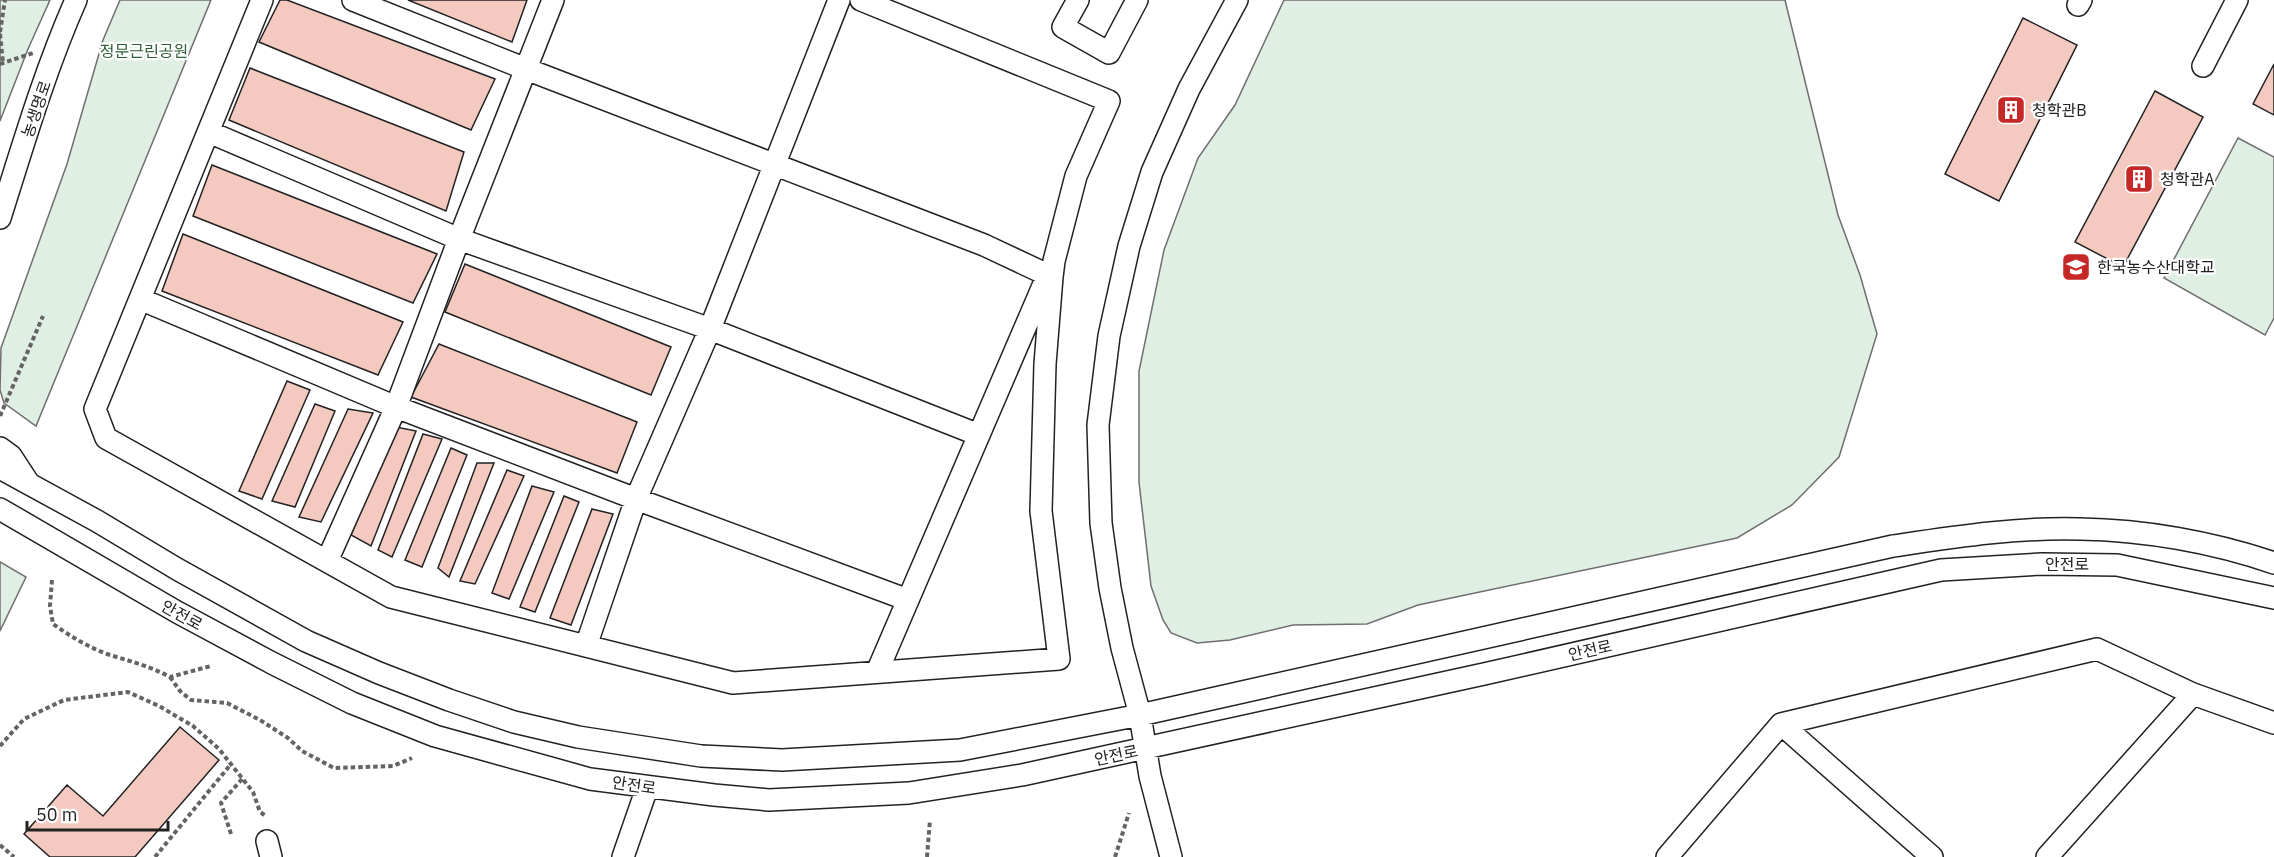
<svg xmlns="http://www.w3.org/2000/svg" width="2274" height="857" font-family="'IBM Plex Sans','Noto Sans KR',sans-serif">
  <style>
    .green { fill: #e0efe3; stroke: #6f6f6f; stroke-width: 1.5 }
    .building { fill: #f3c9c0; stroke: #222; stroke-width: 1.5 }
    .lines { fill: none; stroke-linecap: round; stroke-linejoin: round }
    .minor-casing { stroke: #222; stroke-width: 24 }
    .path { stroke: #646464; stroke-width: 4; stroke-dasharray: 4.5 3; stroke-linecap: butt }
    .minor { stroke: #fff; stroke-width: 21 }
    .labels { text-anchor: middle; stroke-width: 4.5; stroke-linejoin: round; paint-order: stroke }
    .park-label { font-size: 16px; fill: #2f5e38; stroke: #fff }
    .street-label { font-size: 16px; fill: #222; stroke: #fff }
    .poi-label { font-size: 16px; fill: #222; stroke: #fff; text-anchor: start }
  </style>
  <rect width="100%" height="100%" fill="#fff"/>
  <path class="green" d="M0,0H50L28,49L0,121Z
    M120,0H211L36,426L4,403L0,390L1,348L67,164L103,40Z
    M1284,0H1785L1838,215L1860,275L1877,334L1839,457L1792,505L1737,538L1418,605L1367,624L1293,625L1230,640L1197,643L1171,633L1163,620L1151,586L1139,482V371L1164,250L1198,158L1235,105Z
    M2238,138L2274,157V318L2265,335L2164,278Z
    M0,562L26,577L0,631Z"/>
  <path class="building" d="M280,0H287L495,79L471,130L259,42Z
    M408,0H527L512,42Z
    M2023,18L2077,45L1999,201L1945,174Z
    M2274,64V115L2253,104Z
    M250,68L464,152L446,211L229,120Z
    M2155,91L2203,117L2123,267L2075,242Z
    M212,165L437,254L413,303L193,216Z
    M183,234L403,322L378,375L162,291Z
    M465,264L671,347L651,395L445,312Z
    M439,344L637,422L617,473L411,397Z
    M287,381L310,390L262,499L239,491Z
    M315,404L335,411L295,507L272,501Z
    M348,409L373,413L321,522L299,517Z
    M396,427L416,431L371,546L351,535Z
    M423,434L442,439L392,557L378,550Z
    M451,448L467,455L422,567L405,560Z
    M477,463H494L449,577L438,568Z
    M507,470L524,476L475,584L460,581Z
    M532,486L554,492L509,599L492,593Z
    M564,496L579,502L535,612L520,607Z
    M592,509L613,514L571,625L550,618Z
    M180,727L219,760L135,857H50L24,834L67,785L103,816Z"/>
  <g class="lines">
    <g class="minor-casing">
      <path id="minor" d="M262,0L95,409L106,438L391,597L733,683L1059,659L1041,511L1045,364L1052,277L1054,261L1076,176L1109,101L861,0
        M353,0L526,69L984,245L1052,277
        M1078,0L1063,27L1109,53L1137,0
        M2078,5L2081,0
        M2203,66L2237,0
        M209,132L459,239L710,329L979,435
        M0,218C23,145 45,70 76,0
        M140,299L396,407L636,499L908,600
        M0,448L11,456L28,482
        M0,468L97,521L177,569L306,641L379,673L449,700L514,722L578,737L701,756L782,760L960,750L1140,715L1893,546C1954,537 2018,527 2080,529C2144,530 2213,542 2274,563
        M0,509L177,612L272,663L352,703L435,736L590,779L714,795L769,800L909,793L1022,775L1484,674L1941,570L2042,564L2117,565L2274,598
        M327,561L396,407L459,239L553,0
        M586,646L636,499L710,329L839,0
        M877,672L1046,279
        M1781,724L1932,857
        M267,841L271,857
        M623,857L647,788
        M1171,857L1150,776L1140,715L1122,648L1110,588L1101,523L1098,425L1109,336L1129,246L1152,172L1189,89L1237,0
        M1667,857L1781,724L2097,649L2193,694L2274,723
        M2047,857L2193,694"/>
    </g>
    <path class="path" d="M0,32L5,0
      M0,34L3,63
      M0,64L33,53
      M0,416L43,316
      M52,580L50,606L53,624C70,636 88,647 107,654C129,661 150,666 170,677L211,666
      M170,677L180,691L191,700L227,703L260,720L288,738L302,751L334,768L393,766L412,758
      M0,746L24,719L64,700L128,692L159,706L193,726L219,749L253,792L260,812L266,816
      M231,834L221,803L242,779
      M0,845L14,857
      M155,857L231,764
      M927,857L930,820
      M1115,857L1129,813"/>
    <use href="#minor" class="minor"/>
  </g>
  <defs>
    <g id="building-square" transform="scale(1.5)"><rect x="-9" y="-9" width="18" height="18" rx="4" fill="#c62828" stroke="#fff"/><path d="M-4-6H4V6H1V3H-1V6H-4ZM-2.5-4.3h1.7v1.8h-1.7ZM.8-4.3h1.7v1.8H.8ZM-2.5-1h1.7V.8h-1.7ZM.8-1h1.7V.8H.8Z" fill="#fff"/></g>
    <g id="university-square" transform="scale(1.5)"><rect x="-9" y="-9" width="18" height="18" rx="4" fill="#c62828" stroke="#fff"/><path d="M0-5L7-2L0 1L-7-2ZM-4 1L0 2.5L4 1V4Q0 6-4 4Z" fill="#fff"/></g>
  </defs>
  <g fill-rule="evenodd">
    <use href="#building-square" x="2011" y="110"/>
    <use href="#building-square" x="2139" y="179"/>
    <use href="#university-square" x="2076" y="267"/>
  </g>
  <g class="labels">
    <g class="park-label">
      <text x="144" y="57">정문근린공원</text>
    </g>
    <g class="street-label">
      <text transform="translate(36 109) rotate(-71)" y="6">농생명로</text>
      <text x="2067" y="570">안전로</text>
      <text transform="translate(182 615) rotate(29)" y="6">안전로</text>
      <text transform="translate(1590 650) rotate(-13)" y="6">안전로</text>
      <text transform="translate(1116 755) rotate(-12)" y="6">안전로</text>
      <text transform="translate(634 785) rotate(8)" y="6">안전로</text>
    </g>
    <g class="poi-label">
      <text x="2032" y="116">청학관B</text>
      <text x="2160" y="185">청학관A</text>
      <text x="2097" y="273">한국농수산대학교</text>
    </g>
  </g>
  <path d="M27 821v9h141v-9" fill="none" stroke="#222222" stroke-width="3"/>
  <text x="36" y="821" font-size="18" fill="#222222" stroke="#ffffff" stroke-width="4.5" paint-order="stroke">50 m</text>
</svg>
